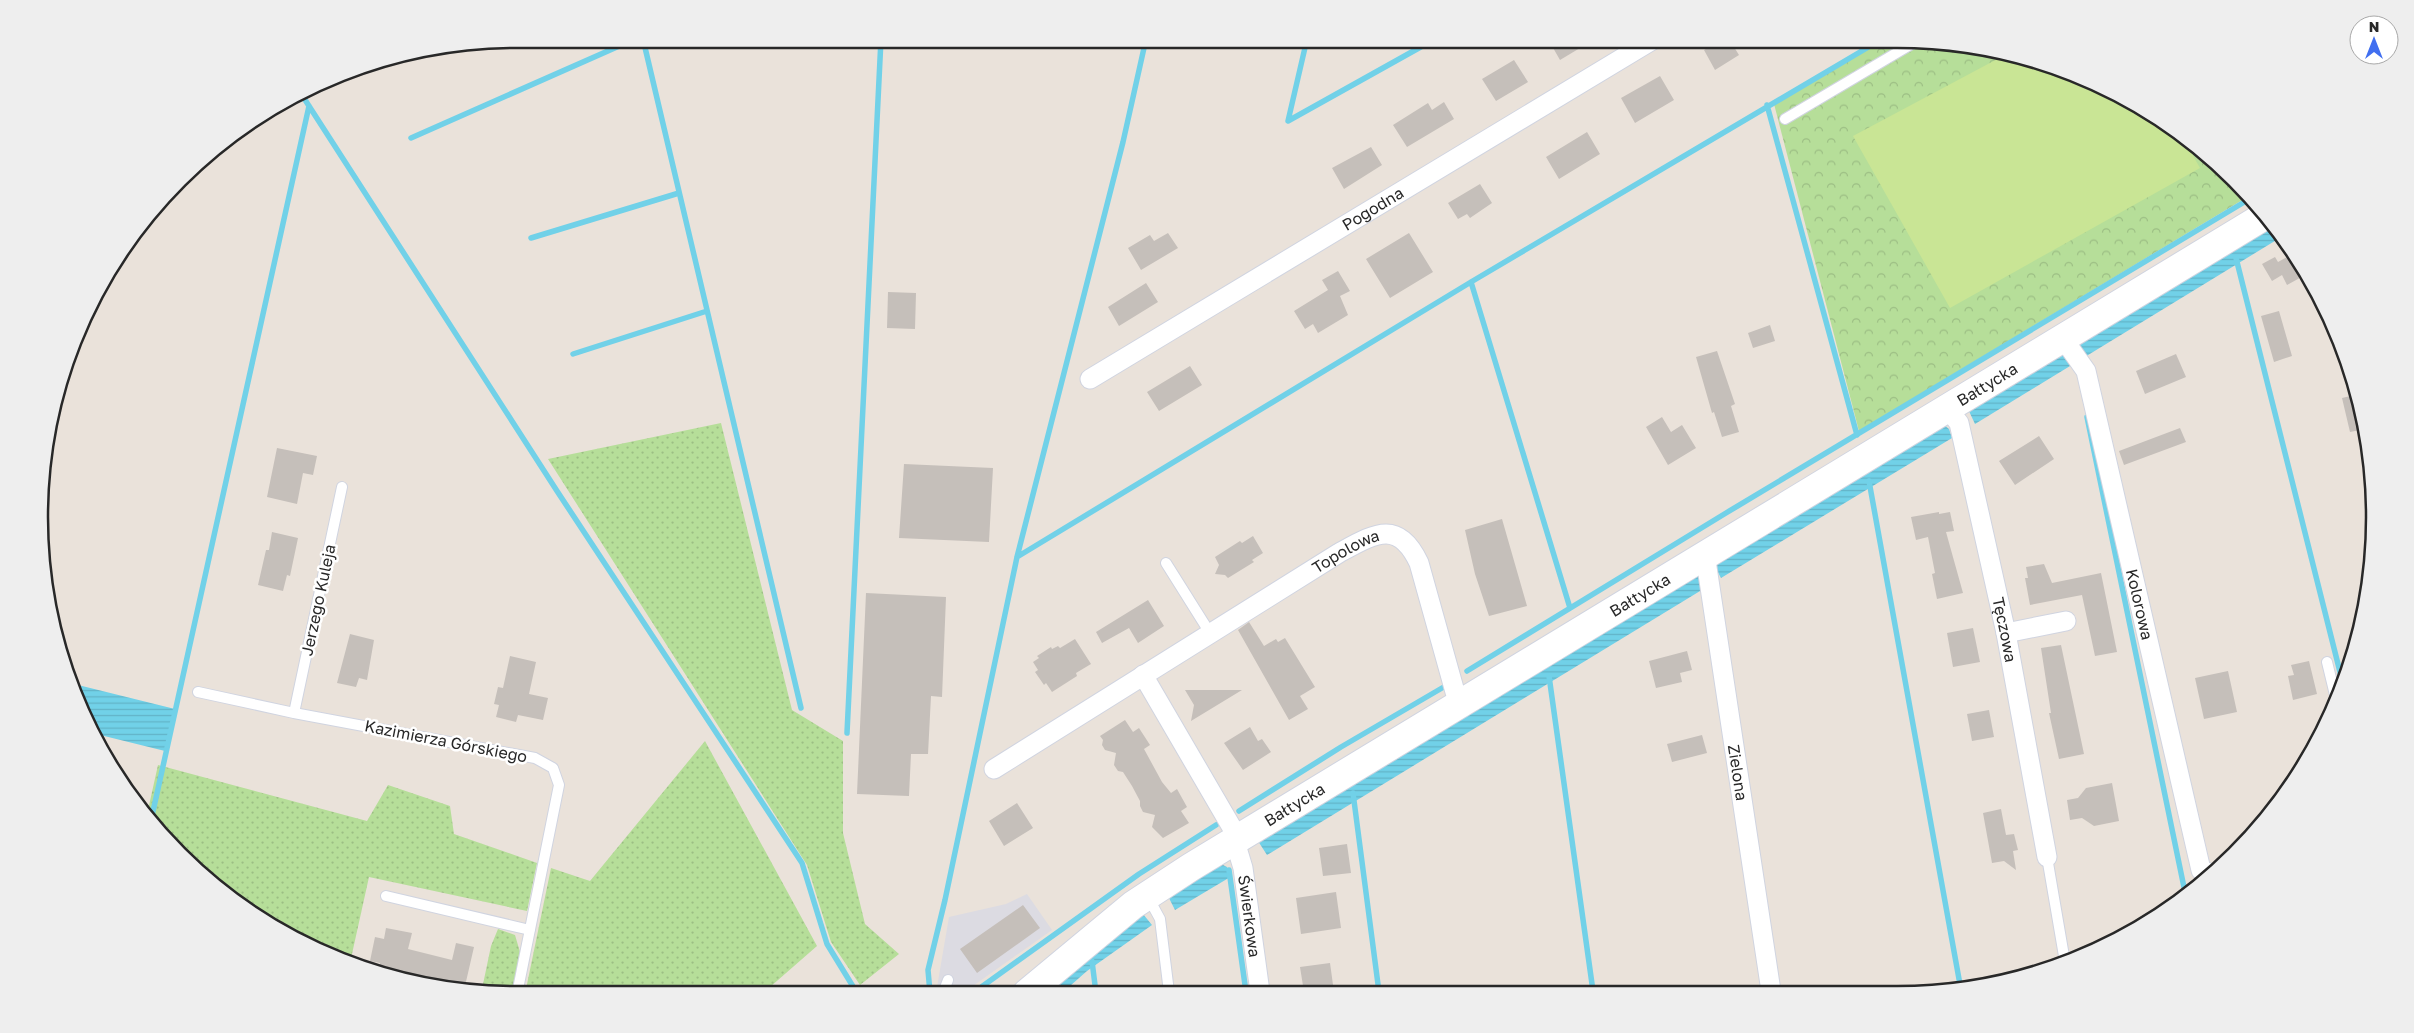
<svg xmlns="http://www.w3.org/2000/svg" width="2414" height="1033" font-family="'Golos Text',sans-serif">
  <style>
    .industrial { fill: #dcdbe2 }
    .grass { fill: url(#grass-dots) }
    .forest { fill: url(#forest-crowns) }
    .pitch { fill: #c9e595 }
    .water { fill: url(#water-rules) }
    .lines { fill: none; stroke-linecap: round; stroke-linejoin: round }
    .stream { stroke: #71d1e8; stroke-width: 5.5 }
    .building { fill: #c5bfba }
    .service-casing { stroke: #d0d4e0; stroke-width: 12 }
    .minor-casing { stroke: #d0d4e0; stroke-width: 21 }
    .secondary-casing { stroke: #d0d4e0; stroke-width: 30 }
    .service { stroke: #fff; stroke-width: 10 }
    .minor { stroke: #fff; stroke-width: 19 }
    .secondary { stroke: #fff; stroke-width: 28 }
    .labels { text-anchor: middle; stroke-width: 5; stroke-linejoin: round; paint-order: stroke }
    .street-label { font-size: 16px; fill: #282828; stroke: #fff }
    .rim { fill: none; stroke: #282828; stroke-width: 2.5 }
  </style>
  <defs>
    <pattern id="grass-dots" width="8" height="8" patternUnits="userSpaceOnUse" patternTransform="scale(1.25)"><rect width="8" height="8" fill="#b6de99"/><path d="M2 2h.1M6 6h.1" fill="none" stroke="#9cbe84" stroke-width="1.8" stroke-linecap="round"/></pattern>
    <pattern id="forest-crowns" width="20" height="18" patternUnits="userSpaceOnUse" patternTransform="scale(1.25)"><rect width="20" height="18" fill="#b6de99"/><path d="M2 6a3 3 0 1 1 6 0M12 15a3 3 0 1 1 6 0" fill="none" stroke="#9cbe84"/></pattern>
    <pattern id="water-rules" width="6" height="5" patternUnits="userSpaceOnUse" patternTransform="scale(1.25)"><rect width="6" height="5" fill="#71d1e8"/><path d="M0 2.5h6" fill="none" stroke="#62b3c7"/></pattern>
  </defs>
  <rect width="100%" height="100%" fill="#eae2da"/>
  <path class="industrial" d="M1027,894L1052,930L963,993H936L949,917L1006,904Z"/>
  <path class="grass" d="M721,423L792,710L843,741V833L865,924L899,954L860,985L831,942L807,865L548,459Z
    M705,741L817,946L762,994H525L551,868L590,881Z
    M158,765L367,821L388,785L450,806L454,834L537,863L527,911L369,877L350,963L278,930L202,876L148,810Z
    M498,929L515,935L520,952L512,994L482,989L491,946Z"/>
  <path class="forest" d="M1885,39H1898L2051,64L2137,103L2213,158L2249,196L1859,431L1774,104Z"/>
  <path class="pitch" d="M2003,56L2051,64L2137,103L2182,136L2200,168L1950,308L1853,136Z"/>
  <path class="water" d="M2275,224L2283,236L1975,424L1968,409Z
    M1943,424L1949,429L1952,438L1721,578L1715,567L1716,559Z
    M1696,571L1702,577L1705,588L1267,855L1258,841Z
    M70,683L175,709L165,751L92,733Z
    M1221,864L1227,867L1232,876L1175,910L1169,898Z
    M1143,914L1152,925L1087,971L1062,993H1046Z"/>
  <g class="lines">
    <path class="stream" d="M643,39L801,708
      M1307,39L1288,121L1435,39
      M300,92L557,491L802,863L827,944L857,993
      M1767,105L1857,435
      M411,138L635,39
      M531,238L679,193
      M2236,258L2343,684
      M1471,282L1570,608
      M573,354L707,311
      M2087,417L2186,897
      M1869,481L1961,990
      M1017,557L1471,282L1882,39
      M1467,671L1726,513L2251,198
      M1549,676L1593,991
      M847,733L881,39
      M1353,793L1379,992
      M1239,811L1341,747L1442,688
      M152,816L309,106
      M1229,870L1246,992
      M1092,961L1096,993
      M930,993L928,970L945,900L1017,557L1123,142L1146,39
      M973,993L1139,874L1216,825"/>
  </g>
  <path class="building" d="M1548,39H1595L1560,60Z
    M1723,39H1729L1739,55L1715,70L1704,50Z
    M1514,60L1528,82L1496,101L1482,79Z
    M1660,76L1674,100L1635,123L1621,98Z
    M1444,102L1454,119L1407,147L1393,125L1428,103L1432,110Z
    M1587,132L1600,154L1559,179L1546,157Z
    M1371,147L1382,165L1344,189L1332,168Z
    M1480,184L1492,203L1470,218L1467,214L1458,219L1448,203Z
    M1168,233L1178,248L1141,270L1128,248L1150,235L1154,241Z
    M1409,233L1433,272L1390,298L1366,259Z
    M2294,253L2307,274L2287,285L2282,275L2272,281L2262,264L2275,257L2278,262Z
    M1338,271L1350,291L1340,296L1348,315L1318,333L1313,324L1305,329L1294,311L1328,290L1322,280Z
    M1146,283L1158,302L1119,326L1108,307Z
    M888,292L916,293L915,329L887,328Z
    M2279,311L2292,356L2274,362L2261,316Z
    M1770,325L1775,341L1753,348L1748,333Z
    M1717,351L1735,404L1731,406L1739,432L1722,437L1714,412L1712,413L1696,357Z
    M2176,354L2186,377L2145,394L2136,371Z
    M1190,366L1202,385L1159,411L1147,392Z
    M2359,394L2365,429L2350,432L2342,398Z
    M1662,417L1671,432L1682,425L1696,448L1668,465L1646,427Z
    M2180,428L2186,442L2124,465L2119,451Z
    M2039,436L2054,459L2015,485L1999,461Z
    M277,448L317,456L313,475L303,473L297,504L267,497Z
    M904,464L993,468L989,542L899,538Z
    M1939,512V514L1950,512L1954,531L1946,532L1963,593L1937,599L1932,574L1935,573L1928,537L1916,540L1911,517Z
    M1502,519L1527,606L1489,616L1475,574L1465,530Z
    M272,532L298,538L290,576L287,575L283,591L258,585L266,550H269Z
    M1253,536L1263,553L1252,560L1254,562L1228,578L1225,575L1215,574L1219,565L1215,557L1240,541L1242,543Z
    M2044,564L2052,583L2101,573L2117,652L2095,656L2082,595L2030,605L2025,578H2028L2026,567Z
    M866,593L946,597L942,697L931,696L928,754H911L909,796L857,794Z
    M1148,600L1164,626L1138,643L1129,628L1102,643L1096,632Z
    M1249,622L1264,646L1276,639L1278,642L1285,638L1315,687L1300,696L1308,709L1289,720L1238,630Z
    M1973,628L1980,662L1953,667L1947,633Z
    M350,634L374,640L367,680L359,678L356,687L337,683Z
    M1075,639L1091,664L1076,673L1077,676L1052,692L1046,683L1044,685L1035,672L1038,670L1033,662L1039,658L1037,656L1051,647L1052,649L1058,646L1060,648Z
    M2061,645L2084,754L2059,759L2049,713H2051L2041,648Z
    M1687,651L1692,670L1680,673L1682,682L1656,688L1649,661Z
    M510,656L536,662L529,694L548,698L543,720L518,715L516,722L496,717L499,705L494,704L498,687L503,688Z
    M2309,661L2317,694L2293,700L2288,676L2294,675L2291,665Z
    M2228,671L2237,712L2204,719L2195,678Z
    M1185,690H1242L1191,721L1194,705Z
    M1989,710L1994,737L1972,741L1967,714Z
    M1125,720L1133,732L1139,728L1150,745L1144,749L1162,782L1171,793L1177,789L1187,807L1181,811L1189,823L1163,838L1152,827L1155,815L1143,812L1140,806V801L1132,786L1123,772L1118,771L1114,765L1116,753L1105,750L1102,745L1103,740L1100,736Z
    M1250,727L1258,741L1262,739L1271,752L1243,770L1224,743Z
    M1702,735L1707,753L1672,762L1667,744Z
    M2112,783L2119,821L2094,826L2082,818L2070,820L2067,800L2078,798L2086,788Z
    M1017,803L1033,828L1004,846L989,821Z
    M2001,809L2006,835L2014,834L2018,850L2013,851L2016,870L2004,861L1992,863L1983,813Z
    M1347,844L1351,873L1323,876L1319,848Z
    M1336,892L1341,928L1301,934L1296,898Z
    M1023,905L1040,928L977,973L960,949Z
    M386,928L412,933L408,949L452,960L456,943L474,947L465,986L379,971L380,963L370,961L375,937L384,939Z
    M1330,963L1334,992H1304L1300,967Z"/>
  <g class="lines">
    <g class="service-casing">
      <path id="service" d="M1785,119L1915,42
        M1166,563L1210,633
        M2327,662L2336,699
        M198,692L294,713L535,758L553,768L559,785L517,994
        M294,713L342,487
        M2047,857L2065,962
        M386,896L530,930
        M1148,897L1160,919L1169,992
        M943,993L948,980"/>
    </g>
    <g class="minor-casing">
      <g id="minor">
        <path id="s1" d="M2062,337L2086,371L2201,870L2209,873"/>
        <path id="s2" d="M1090,379L1654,39"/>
        <path id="s3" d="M1947,408L1959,423L2006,633L2047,857"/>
        <path id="s4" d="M1705,554L1771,991"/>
        <path d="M2006,633L2066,621"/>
        <path d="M1143,675L1238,838"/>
        <path id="s5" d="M994,769L1339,553C1374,534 1398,518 1419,563L1455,692L1461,702"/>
        <path id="s6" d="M1232,841L1237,848L1243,868L1260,992"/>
      </g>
    </g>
    <g class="secondary-casing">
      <g id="secondary">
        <path id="s7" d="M1027,993L1133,905L1191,867L2266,215"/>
      </g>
    </g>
    <use href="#service" class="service"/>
    <use href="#minor" class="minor"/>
    <use href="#secondary" class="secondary"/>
  </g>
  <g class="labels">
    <g class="street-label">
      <text dy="6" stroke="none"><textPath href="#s2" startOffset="330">Pogodna</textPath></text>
      <text dy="6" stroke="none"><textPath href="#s7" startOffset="1138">Bałtycka</textPath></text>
      <text dy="6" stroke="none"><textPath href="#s5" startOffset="414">Topolowa</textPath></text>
      <text dy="6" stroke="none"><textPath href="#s7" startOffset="732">Bałtycka</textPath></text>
      <text transform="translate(318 600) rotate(-78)" y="6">Jerzego Kuleja</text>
      <text dy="6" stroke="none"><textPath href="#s1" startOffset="281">Kolorowa</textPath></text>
      <text dy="6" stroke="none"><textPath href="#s3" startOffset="231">Tęczowa</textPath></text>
      <text transform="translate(446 741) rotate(11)" y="6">Kazimierza Górskiego</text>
      <text dy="6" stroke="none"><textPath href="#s4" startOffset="221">Zielona</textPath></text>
      <text dy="6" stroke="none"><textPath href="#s7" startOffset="328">Bałtycka</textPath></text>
      <text dy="6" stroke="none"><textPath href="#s6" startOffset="78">Świerkowa</textPath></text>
    </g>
  </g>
  <path d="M0 0H2414V1033H0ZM517 48H1897A469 469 0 0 1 2366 517V517A469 469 0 0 1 1897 986H517A469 469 0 0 1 48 517V517A469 469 0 0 1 517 48Z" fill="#eee" fill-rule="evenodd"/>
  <path class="rim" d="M517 48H1897A469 469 0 0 1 2366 517V517A469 469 0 0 1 1897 986H517A469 469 0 0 1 48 517V517A469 469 0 0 1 517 48Z"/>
  <g transform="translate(2374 40)"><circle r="24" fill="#ffffff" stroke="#a9a9a9"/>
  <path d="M0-4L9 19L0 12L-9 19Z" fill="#416ff0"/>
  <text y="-8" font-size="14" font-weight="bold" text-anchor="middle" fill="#282828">N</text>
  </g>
</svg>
